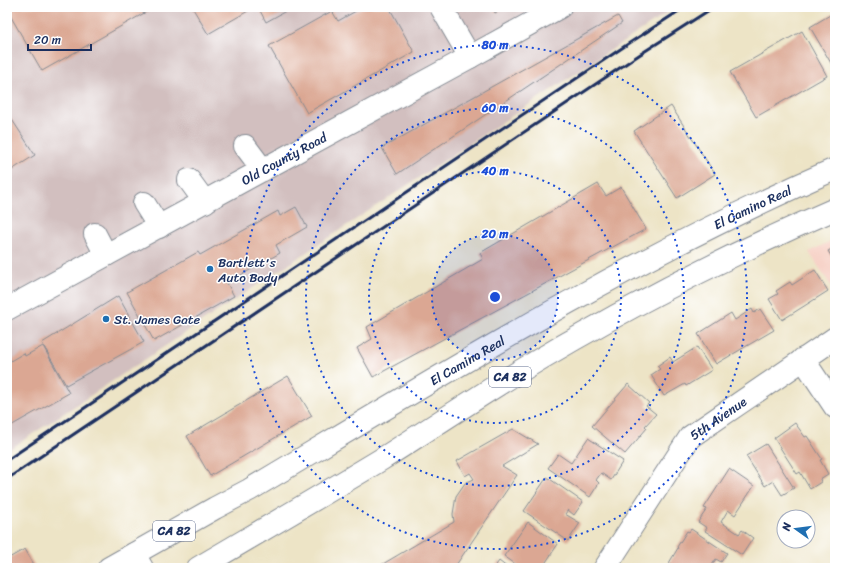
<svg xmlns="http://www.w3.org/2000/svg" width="842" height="575" font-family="Sriracha,sans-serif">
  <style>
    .built { fill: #f7d1c6 }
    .industrial { fill: #d2bfbf }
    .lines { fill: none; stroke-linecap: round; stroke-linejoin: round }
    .stream { stroke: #7bbef1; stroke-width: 6 }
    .building { fill: #dba793 }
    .minor-casing { stroke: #848a92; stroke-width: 24 }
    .major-casing { stroke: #848a92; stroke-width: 24 }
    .minor { stroke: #fff; stroke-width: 22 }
    .major { stroke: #fff; stroke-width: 22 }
    .rail { stroke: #1b2f5e; stroke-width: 3 }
    .ring { fill: none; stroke: #1d4ed8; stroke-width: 2; stroke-dasharray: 2 4 }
    .poi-dot { fill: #1f6fb2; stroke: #fff; stroke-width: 1.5 }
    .labels { text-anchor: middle; stroke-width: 3; stroke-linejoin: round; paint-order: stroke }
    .shield { fill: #fff; stroke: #5f6d8e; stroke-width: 1 }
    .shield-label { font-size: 12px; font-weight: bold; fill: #1b2f5e }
    .street-label { font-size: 13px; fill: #1b2f5e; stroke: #fff }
    .poi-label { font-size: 13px; fill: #1b2f5e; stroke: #fff; text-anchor: start }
    .centre { fill: #1d4ed8; stroke: #fff; stroke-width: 2 }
    .ring-label { font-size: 12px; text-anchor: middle; font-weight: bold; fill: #1d4ed8; stroke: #fff; stroke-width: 3; stroke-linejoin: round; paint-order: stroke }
  </style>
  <rect width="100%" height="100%" fill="#fff"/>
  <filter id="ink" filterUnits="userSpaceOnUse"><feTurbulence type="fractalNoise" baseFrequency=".025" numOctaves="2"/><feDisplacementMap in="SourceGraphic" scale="8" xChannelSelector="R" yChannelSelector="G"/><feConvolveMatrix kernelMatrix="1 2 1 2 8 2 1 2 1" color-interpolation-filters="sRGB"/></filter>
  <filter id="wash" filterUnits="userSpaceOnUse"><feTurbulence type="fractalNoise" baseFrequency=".012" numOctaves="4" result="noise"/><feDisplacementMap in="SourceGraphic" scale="16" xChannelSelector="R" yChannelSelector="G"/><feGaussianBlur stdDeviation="0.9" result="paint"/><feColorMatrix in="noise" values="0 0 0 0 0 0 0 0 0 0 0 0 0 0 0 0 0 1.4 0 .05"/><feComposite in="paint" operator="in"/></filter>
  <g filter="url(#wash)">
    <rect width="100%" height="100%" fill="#ede4c6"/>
    <path class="built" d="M835,239V292L809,252Z"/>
    <path class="industrial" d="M7,7H676L7,451Z"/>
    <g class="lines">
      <path class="stream" d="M7,237V240"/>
    </g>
    <g id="blocks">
      <path class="building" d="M7,7H155L42,71L7,10Z
        M192,7H255L208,34Z
        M258,7H293L266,22Z
        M363,7H389L414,52L307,113L269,46L332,11L338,21Z
        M492,7H506L495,13Z
        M835,12V70L810,27Z
        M618,16L622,23L397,174L382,148Z
        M802,31L827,76L756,117L730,72Z
        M671,106L715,174L677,198L634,131Z
        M7,112L35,155L7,173Z
        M598,184L606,196L621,187L646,229L373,377L357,348L372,339L367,327L483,259L480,253Z
        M296,207L307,227L276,245L280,253L227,283L234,296L154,341L127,292L198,252L200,255L278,211L280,216Z
        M835,247V262L828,251Z
        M815,270L828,291L782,320L769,299L778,294L776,291L790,282L792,285Z
        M118,296L144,342L66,385L42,343Z
        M752,309L754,313L760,309L774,330L716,364L698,334L731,313L735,320Z
        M43,346L69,393L7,428V363L24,353L25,356Z
        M697,347L712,370L686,386L685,384L664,396L651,375L660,369L657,366L670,357L673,362Z
        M288,376L312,416L210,476L187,436Z
        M628,384L649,403L646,406L656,414L645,426L647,428L625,454L592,426Z
        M795,423L805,437L807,436L822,459L820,460L828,474L820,479L821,482L810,489L800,472L797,474L774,438Z
        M513,429L538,444L502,466L517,475L454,568H444L436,564L424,568H376L454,522L453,514L456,496L465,483L474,479L470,473L465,476L457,461Z
        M588,438L623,461L611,480L601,473L596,480L599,483L590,497L548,468L558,454L571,463Z
        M766,444L794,488L782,495L773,481L765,486L746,456Z
        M729,469L754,486L735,515L728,510L721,522L739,534L742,530L753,538L742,555L705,531L707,528L698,522L707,509L704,508Z
        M547,477L583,502L574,515L568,510L565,514L580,523L568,541L524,511Z
        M528,522L558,544L542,568H521L504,556Z
        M691,529L727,553L721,562L716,559L710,568H677L669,563L678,548L677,547L687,531L689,532Z
        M25,549L36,568H7V559Z
        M499,561L508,568H494Z"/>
    </g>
  </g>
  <g filter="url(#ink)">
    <use href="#blocks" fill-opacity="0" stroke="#848a92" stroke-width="1"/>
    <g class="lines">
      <g class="minor-casing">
        <g id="minor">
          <path d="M441,7L470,57"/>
          <path d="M245,146L263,170"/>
          <path d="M189,180L205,202"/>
          <path d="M144,203L159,227"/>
          <path d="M95,234L106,255"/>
          <path d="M803,359L835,407"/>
          <path d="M134,554L142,568"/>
          <path id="s1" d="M605,568L690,437L835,338"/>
        </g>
      </g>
      <g class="major-casing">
        <g id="major">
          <path id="s2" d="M7,309L470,57L560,7"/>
          <path id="s3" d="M109,568L215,508L249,490C440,376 630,258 835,169"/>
          <path d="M198,568C259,532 321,496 382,459C425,432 468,403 512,376C615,313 724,257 835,209"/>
        </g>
      </g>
      <use href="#minor" class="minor"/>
      <use href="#major" class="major"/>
      <path class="rail" d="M7,460L628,44L685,7
        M7,479L639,55L714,7"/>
    </g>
  </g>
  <circle cx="495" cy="297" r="63" fill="#1d4ed8" fill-opacity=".12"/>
  <g class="ring">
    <circle cx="495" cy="297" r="63"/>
    <circle cx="495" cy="297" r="126"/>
    <circle cx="495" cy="297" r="189"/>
    <circle cx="495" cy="297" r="252"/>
  </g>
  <g class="poi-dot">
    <circle cx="210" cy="269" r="4"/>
    <circle cx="106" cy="319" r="4"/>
  </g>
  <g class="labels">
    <g class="shield">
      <rect x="489" y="367" width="42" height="20" rx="3"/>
      <rect x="153" y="521" width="42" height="20" rx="3"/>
    </g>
    <g class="shield-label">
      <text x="510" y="381">CA 82</text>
      <text x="174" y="535">CA 82</text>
    </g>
    <g class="street-label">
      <text dy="5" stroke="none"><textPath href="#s2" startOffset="315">Old County Road</textPath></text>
      <text dy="5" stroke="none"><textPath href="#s3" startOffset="738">El Camino Real</textPath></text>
      <text dy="5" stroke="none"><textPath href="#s3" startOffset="414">El Camino Real</textPath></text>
      <text dy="5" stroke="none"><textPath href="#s1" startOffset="190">5th Avenue</textPath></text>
    </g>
    <g class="poi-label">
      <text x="218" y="267">Bartlett's<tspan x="218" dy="15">Auto Body</tspan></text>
      <text x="114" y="324">St. James Gate</text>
    </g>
  </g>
  <circle cx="495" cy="297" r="6" class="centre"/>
  <g class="ring-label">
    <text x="495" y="49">80 m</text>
    <text x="495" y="112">60 m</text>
    <text x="495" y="175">40 m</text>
    <text x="495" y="238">20 m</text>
  </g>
  <rect width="842" height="575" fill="none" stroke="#fff" stroke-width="24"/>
  <g transform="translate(796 529) rotate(284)"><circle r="19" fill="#ffffff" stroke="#a4acbf"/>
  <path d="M0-3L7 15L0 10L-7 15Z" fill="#1f6fb2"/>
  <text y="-6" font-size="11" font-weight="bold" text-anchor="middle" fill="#1b2f5e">N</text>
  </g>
  <path d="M28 44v6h63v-6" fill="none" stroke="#1b2f5e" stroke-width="2"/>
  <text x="34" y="44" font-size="12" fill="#1b2f5e" stroke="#ffffff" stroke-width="3" paint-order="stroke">20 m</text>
</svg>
